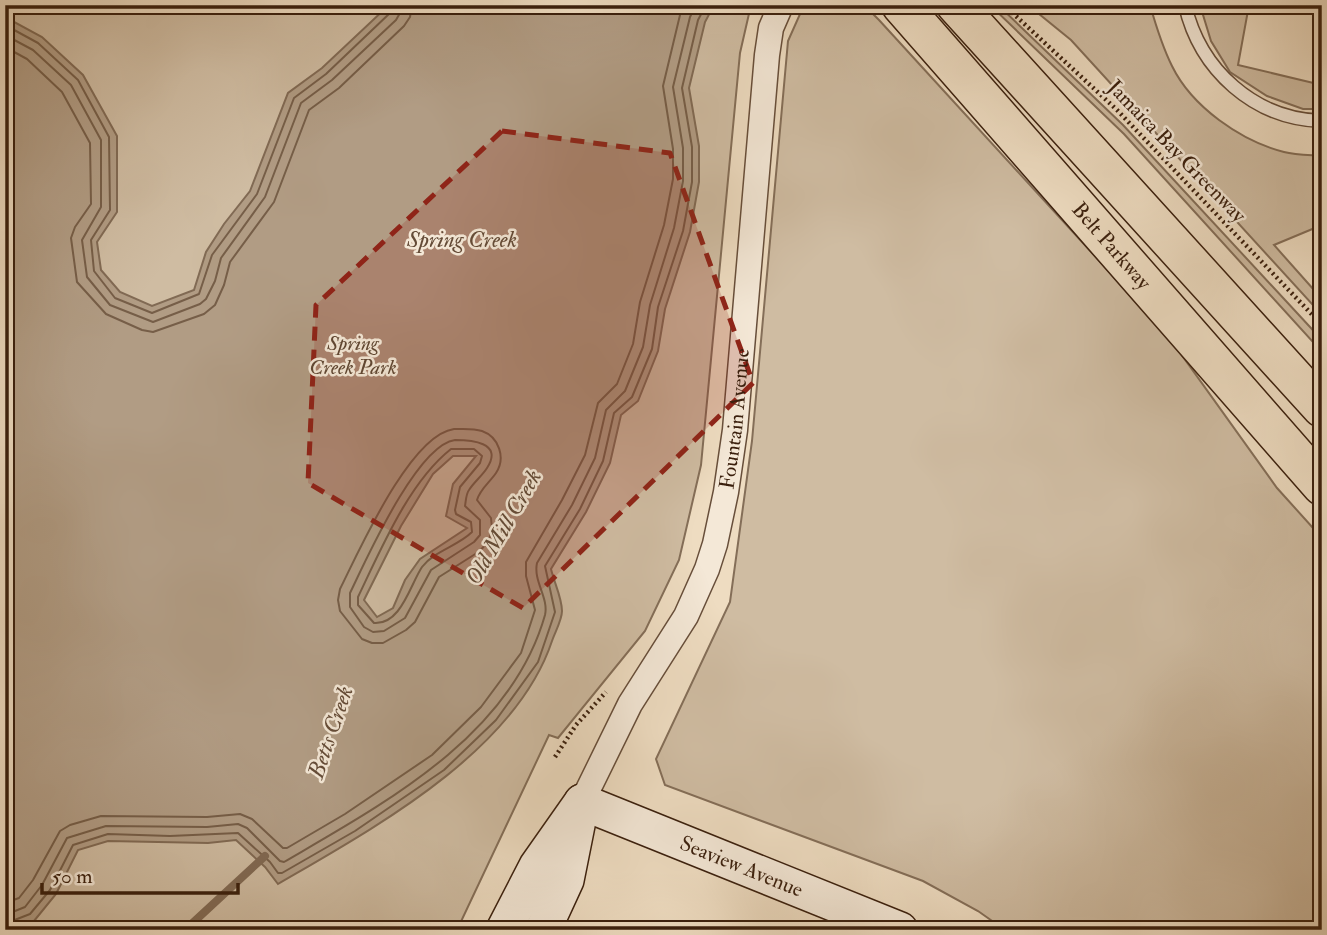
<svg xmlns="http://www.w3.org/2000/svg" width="1327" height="935" font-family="'IM FELL Double Pica',serif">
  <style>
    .green { fill: #cfbca2; stroke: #846e58; stroke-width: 2 }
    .water { fill: #b19c84; stroke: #816a54; stroke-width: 2; fill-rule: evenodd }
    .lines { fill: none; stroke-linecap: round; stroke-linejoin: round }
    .shore { stroke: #765e48; stroke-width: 2 }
    .stream { stroke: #816a54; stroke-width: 8 }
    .service-casing { stroke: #674e3a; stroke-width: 15 }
    .minor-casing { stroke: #674e3a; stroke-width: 27 }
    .secondary-casing { stroke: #3a1f0d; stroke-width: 38 }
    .motorway-casing { stroke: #3a1f0d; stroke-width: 41 }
    .path { stroke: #3a1f0d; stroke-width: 4.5; stroke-dasharray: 2 3.5; stroke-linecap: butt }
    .service { stroke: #f4e8d7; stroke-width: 12 }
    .minor { stroke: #f4e8d7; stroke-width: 24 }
    .secondary { stroke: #f4e8d7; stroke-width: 35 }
    .motorway { stroke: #eedcc1; stroke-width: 38 }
    .marked { fill: #8f2418; fill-opacity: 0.2; stroke: #8f2418; stroke-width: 5; stroke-dasharray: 14 9; stroke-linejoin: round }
    .labels { text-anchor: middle; stroke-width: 5; stroke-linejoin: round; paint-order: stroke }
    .street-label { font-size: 21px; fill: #3a1f0d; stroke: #f4e8d7 }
    .park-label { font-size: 21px; font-style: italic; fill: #5f4632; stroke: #f4e8d7 }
    .water-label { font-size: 23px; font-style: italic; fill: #644b37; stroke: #f4e8d7 }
  </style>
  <rect width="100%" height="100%" fill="#eedcc1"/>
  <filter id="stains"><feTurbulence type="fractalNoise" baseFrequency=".00286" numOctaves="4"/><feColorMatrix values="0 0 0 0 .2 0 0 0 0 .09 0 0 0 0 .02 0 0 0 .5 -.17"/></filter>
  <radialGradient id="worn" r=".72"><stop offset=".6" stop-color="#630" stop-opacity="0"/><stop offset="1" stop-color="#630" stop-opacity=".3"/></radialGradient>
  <path class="green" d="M5,5H751L740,53L701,465L679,560L645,631L558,738L549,735L457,930H5Z
    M804,5H864L879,20L1168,336L1277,488L1322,538V930H1005L978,911L923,881L665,785L656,759L730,602L752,441L788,41Z
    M990,5H998L1123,125L1322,340V352L1124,134Z
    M1028,5H1150C1156,26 1162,46 1172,66C1192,107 1241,141 1284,152C1296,155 1310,155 1322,156V225L1274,245L1322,299V315L1071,40Z
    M1200,5H1249L1238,65L1322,85V109H1303L1267,96L1230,72L1211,41Z"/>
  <path class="water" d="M389,5H714L705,22L689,88L699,146V182L690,232L665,309L658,351L638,401L621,415L610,463L586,512L551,569C554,582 562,598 562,611C562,620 555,632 552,641C515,752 374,828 278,884L265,867L236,840L208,843L108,841L78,850L56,894L34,921L5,929V17L42,37L83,75L117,136V212L97,242L101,270L120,292L152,306L194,290L206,252L224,224L250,191L288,93L322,68ZM453,456H476L453,484L446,516L467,528L420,559L405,580L393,608L377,617L364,600L401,526L433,474Z"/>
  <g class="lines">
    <path class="shore" d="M5,25L38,43L78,80L109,137L110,210L91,240L94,271L115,298L152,313L199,294L212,255L257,194L294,98L326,74L390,13L393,5
      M5,35L33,50L71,85L101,140V207L82,240L87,277L110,305L153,322L200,304L206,299L215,281L221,258L265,197L301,103L332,80L396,20L400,13L402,5
      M5,47L27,59L62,92L90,143L91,204L75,227L71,238L77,282L106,314L142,330L153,332L204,314L215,305L224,285L230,262L274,202L309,110L339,88L404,26L410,17L412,5
      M454,429C463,429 473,428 482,431C499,437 506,458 496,473C490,482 480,489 477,500L491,518L492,529L489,540L480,551L439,577L415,622L406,630L383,643H372L362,639L340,611L338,600L340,589C359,551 410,435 454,429Z
      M455,440C470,440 504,442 487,468C482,476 474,482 469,490C466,494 466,500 465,506L480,520V535L474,542L431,570L405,618L384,631L373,632L364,627L350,607V593C366,560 417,445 455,440Z
      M451,449H474L482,456L480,463L460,487L455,510L456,514L471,522L472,532C458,546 434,551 422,567C410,585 401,625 374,623L358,605V597C381,549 409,482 451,449Z
      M5,903L19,898L33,880L60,831L70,825L101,816L207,817L240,814L252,819L283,848H287L345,814L432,755L481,707L521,653L535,610L526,576V562L562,500L585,455L598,403L617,384L633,344L640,302L664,225L673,179V149L663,86L680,15L684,5
      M5,915L25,907L42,885L67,838L106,826L207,827L238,824L247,828L280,861L284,862C385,803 511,736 545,615C549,598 533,581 537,563L572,505L595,458L606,410L625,391L643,347L650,305L674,228L683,181V148L673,87L690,17L696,5
      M8,930L12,921L30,914L50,890L73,845L108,834L170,836L238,833L270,862L278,873H282L355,831L444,770L496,720L538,662L555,612L545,566L580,509L603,461L614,413L632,397L652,349L658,307L683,231L692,182V147L682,88L698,20L706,5"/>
    <path class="stream" d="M185,930L265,856"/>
    <g class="service-casing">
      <path id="service" d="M1185,5C1200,70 1254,119 1322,121"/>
    </g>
    <g class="minor-casing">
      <g id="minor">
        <path id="s1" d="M582,802L630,704L686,616L707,569L715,544L726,492L735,430L767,55L771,28L781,5"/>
      </g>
    </g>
    <g class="secondary-casing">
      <g id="secondary">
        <path id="s2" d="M582,802L900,930"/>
        <path d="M504,930L537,866L582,802"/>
        <path d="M543,930L566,880L579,815"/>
      </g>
    </g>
    <g class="motorway-casing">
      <g id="motorway">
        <path id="s3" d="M901,5L1322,486"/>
        <path d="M956,5L1322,408"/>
      </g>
    </g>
    <path class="path" d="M1004,5L1117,110L1322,325
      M555,757L576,725L606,692"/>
    <use href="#service" class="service"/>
    <use href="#minor" class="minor"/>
    <use href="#secondary" class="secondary"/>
    <use href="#motorway" class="motorway"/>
  </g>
  <path class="marked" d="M502,131L670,153L753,383L523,608L308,483L316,305Z"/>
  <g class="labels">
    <g class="street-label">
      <text transform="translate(1177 151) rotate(46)" y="7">Jamaica Bay Greenway</text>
      <text dy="7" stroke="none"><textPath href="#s3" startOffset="320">Belt Parkway</textPath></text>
      <text dy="7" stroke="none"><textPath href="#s1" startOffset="418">Fountain Avenue</textPath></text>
      <text dy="7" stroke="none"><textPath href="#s2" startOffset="172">Seaview Avenue</textPath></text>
    </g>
    <g class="park-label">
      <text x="353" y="350">Spring<tspan x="353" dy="24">Creek Park</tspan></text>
    </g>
    <g class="water-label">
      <text x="462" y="247">Spring Creek</text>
      <text transform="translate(503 527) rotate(-60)" y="8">Old Mill Creek</text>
      <text transform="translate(330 732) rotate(-71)" y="8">Betts Creek</text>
    </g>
  </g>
  <rect width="1327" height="935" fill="none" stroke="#eedcc1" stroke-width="28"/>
  <rect x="7" y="7" width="1313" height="921" fill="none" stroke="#3a1f0d" stroke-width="3.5"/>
  <rect x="14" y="14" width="1299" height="907" fill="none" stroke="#3a1f0d" stroke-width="2"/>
  <path d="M42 883v10h196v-10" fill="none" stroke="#3a1f0d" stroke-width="3.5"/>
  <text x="52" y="883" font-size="21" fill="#3a1f0d" stroke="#f4e8d7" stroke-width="5" paint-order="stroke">50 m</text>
  <rect width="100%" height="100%" filter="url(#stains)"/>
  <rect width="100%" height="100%" fill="url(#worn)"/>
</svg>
